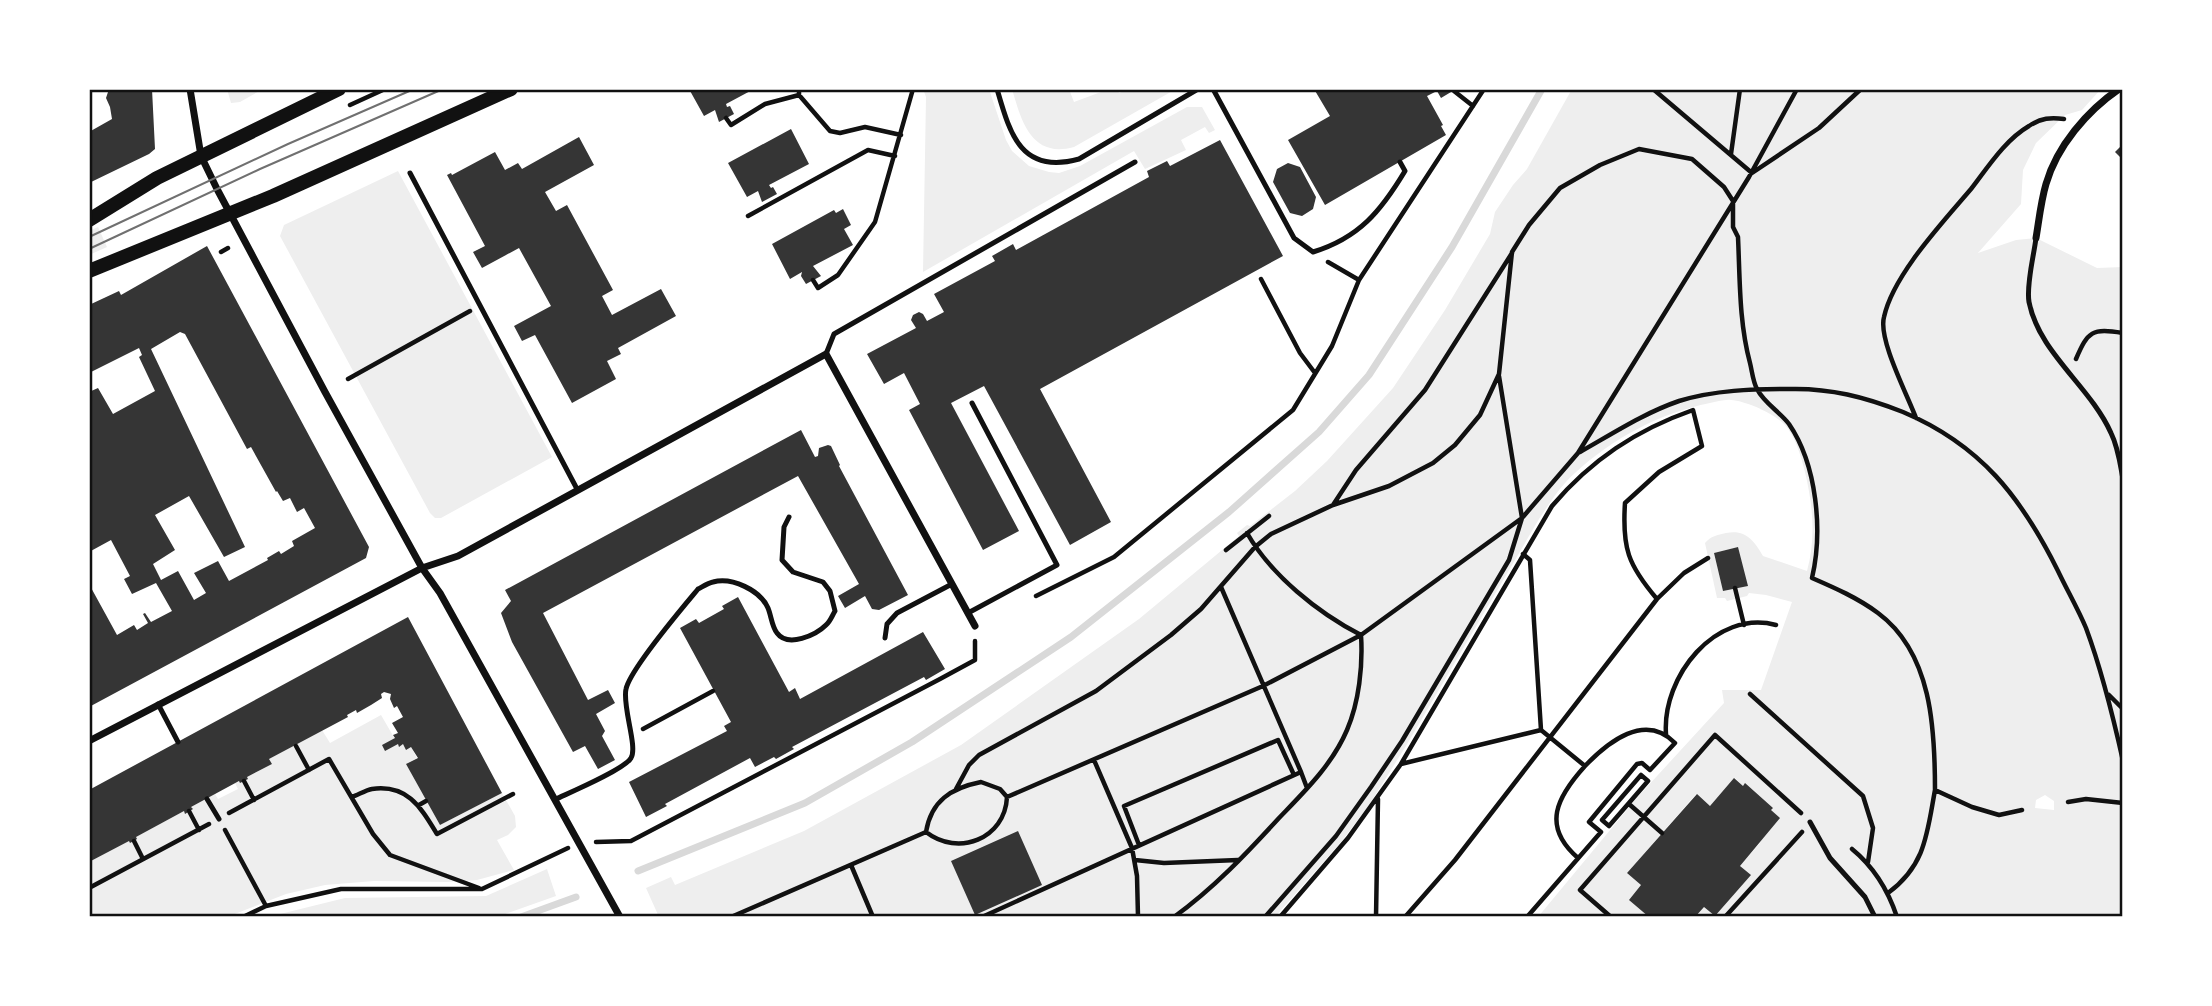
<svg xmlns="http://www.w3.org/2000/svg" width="2212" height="1006" font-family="'Noto Serif',serif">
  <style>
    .green { fill: #eee; fill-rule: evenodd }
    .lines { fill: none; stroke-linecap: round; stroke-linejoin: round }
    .stream { stroke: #d9d9d9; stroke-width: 7 }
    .building { fill: #353535; fill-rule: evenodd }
    .path { stroke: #111; stroke-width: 4.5 }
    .service { stroke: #111; stroke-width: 5 }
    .minor { stroke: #111; stroke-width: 7 }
    .secondary { stroke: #111; stroke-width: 14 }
    .tram { stroke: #707070; stroke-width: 2 }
    .neatline { fill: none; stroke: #111; stroke-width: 2.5 }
  </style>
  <rect width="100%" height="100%" fill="#fff"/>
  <path class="green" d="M227,89H263L240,102L231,103Z
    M923,89H989L1006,140L1012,151L1029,166L1049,172L1059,173L1080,166L1187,107H1202L1215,130L1209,133L1205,127L1181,140L1186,150L1145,169L1134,151L923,272L926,97Z
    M1012,89H1069L1074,102L1109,89H1117L1119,93L1130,89H1176L1074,147C1031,159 1021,120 1012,89Z
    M1572,89H2101L2082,110L2065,115L2036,143L2023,170L2021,204L1978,253L2016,240L2036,238L2097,268L2123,267V917H1695L1704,907L1715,916L1750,875L1740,866L1760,843L1771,810L1745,784L1743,786L1735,778L1710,806L1696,794L1627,873L1641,885L1638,889L1649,917H1538L1635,800L1724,703L1722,690H1761L1792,602L1766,595L1749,593L1747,596L1727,601L1725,598H1717L1705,543C1711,536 1717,535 1726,533C1745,529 1754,540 1763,556L1807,571C1816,538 1813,506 1805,472C1801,456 1795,435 1784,424C1773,413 1746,401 1731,400C1725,399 1716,402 1710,403C1660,413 1613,438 1575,473C1560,486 1550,503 1539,519L1406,746L1369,805L1341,842L1275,917H659L646,888L671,877L675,885L804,831L961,745L1139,619L1239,536L1237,533L1247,525L1250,526L1295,491L1327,461L1393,388L1445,310L1490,234L1495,212L1513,185L1527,169ZM1738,547L1747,586L1723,591L1714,553ZM2045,795L2054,801V810L2035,808L2036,800Z
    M398,171L552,457L441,518H435L430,513L280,236L284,225Z
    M98,227L107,247L89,255V231Z
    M381,715L399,746L403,744L406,749L411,747L417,758L406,764L440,825L502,793L515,816L516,827L508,835L497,840L514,870L477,880L447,882L374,881L325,885L286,894L227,917H89V862L184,811L185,813L192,809L191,807L215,794L218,799L238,789L235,783L248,779L247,777L272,764L269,759L322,730L330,743Z
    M547,869L556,896L497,917H268L345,898L486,896Z"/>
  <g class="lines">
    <path class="stream" d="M638,871L805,803L912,742L1071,637L1229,512L1319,432L1369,375L1452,247L1542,89
      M521,917L576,897"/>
  </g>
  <path class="building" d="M109,89H152L155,149L149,154L89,183V132L112,119L110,107L106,98Z
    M689,89H754L726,104L727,107L730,106L734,114L719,122L715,110L704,116Z
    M1314,89H1456L1441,98L1437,91L1427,96L1443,125L1441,126L1446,135L1325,205L1288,140L1330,116Z
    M791,129L809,164L769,185L771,188L773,187L777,194L762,202L758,191L747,197L728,163Z
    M579,137L594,165L545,192L556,211L567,205L613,290L602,296L612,315L661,289L676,316L618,348L621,354L607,361L616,379L572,403L535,335L522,341L514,326L551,306L519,248L482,268L473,252L485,246L447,175L451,173L452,175L495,152L505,170L518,163L522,169Z
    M1220,140L1283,256L1040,389L1111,522L1070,545L984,386L951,403L1019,531L983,550L909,410L920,404L904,373L884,384L867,354L916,328L911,320L913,315L919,312L923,314L927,321L944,312L934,294L995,261L992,256L1013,244L1016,250L1149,177L1147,171L1167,161L1170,166Z
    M2123,144V160L2115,152Z
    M1288,163L1300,167L1316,197L1313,209L1302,216L1290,213L1273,182L1277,169Z
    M843,209L851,225L844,229L853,245L813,266L821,276L806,284L801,276L802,272L790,279L772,244L834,210L836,213Z
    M207,246L369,547L366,558L89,707V584L117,635L134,625L137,630L148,623L143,614L145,613L151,622L172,611L156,583L132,594L124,579L130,576L111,540L89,552V392L98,388L113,414L155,391L139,357L142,355L139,348L89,373V305L119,291L121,295ZM180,332L185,334L247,449L251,447L276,492L277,491L283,501L290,498L297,512L304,508L315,528L292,541L294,546L281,554L279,551L267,558L268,560L229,581L218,561L194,573L206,593L194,600L178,571L161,580L153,564L175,550L155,515L189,496L224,557L245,547L151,349Z
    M801,430L815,457L818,456L819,448L828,445L831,446L840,465L839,466L908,595L879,610L872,609L865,596L845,608L838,596L859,584L798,476L543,613L588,700L608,690L615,703L596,714L605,731L602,736L615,760L598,769L585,746L573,752L512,642L501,613L511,601L505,590Z
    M1738,547L1748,586L1723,591L1714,553Z
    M738,597L789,692L795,688L800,699L923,632L945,669L926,680L924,677L792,747L794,749L776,759L774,757L755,767L750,758L665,804L667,806L646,817L629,782L727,731L724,726L731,722L680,628L696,619L699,623L724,609L722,606Z
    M408,617L502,793L440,825L406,764L418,758L411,747L406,750L403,744L399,747L398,744L385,751L382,745L395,738L393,735L398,733L392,723L403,717L397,706L394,708L390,699L391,694L384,692L381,694L382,698L371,705L357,713L356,710L347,715L348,717L269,759L272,764L247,777L248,779L240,783L239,781L191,807L193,809L185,814L184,811L136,837L137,839L130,843L129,841L89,862V790Z
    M1734,778L1743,786L1745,783L1773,808L1771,810L1780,818L1740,866L1751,875L1715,916L1704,907L1695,917H1649L1629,900L1641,885L1627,873L1697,794L1710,806Z
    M1018,831L1042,885L975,915L951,861Z"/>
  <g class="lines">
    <path class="path" d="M1653,89L1752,173L1819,128L1861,89
      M1454,91L1473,106
      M799,95L830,131L840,133L865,127L901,135
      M350,105L385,89
      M726,118L731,125L765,104L799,95V89
      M1731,154L1740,89
      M748,216L868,150L895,156
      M221,252L228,248
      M1328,262L1359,280
      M1261,279L1300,353L1315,373
      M813,280L818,288L838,275L875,222L913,89
      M2076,359C2088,331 2092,328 2123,333
      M348,379L470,311
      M1916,418C1907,394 1878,339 1884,317C1893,275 1943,222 1971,189C1988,167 2005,140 2029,126C2041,118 2051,117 2064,119
      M1580,452C1612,434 1644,413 1679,401C1715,390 1752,389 1790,389C1830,388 1865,397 1903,412C1981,445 2021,497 2058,571C2067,590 2078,609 2086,628C2102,671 2113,716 2123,761
      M1333,505L1356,470L1425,390L1512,253
      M1226,550L1269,516
      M1523,554L1530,560L1541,730
      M1221,587L1301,772
      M1735,588L1744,625
      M1036,596L1114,557L1293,410L1332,346L1359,280L1484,89
      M1750,694L1863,796L1873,828L1868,862
      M2109,695L2123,709
      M643,729L713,691
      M1666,734C1662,677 1715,609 1776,625
      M296,746L309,770
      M1094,760L1132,848L1137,876L1138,917
      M1401,764L1541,730L1585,766C1608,742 1645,712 1675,743L1650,770L1642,763L1637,764L1589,822L1601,832L1527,917
      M1641,775L1648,781L1609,826L1602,820Z
      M244,781L254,800
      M981,782L1000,789L1007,797C1005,839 958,857 926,832C931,801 951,788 981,782Z
      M956,789L969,765L979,755L1096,691L1171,635L1201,609L1255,547L1271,534L1333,505L1389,486L1433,463L1455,445L1480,415L1499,374L1512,252L1529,225L1560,188L1600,165L1639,149L1692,159L1724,187L1733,201V227L1738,237C1740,280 1739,322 1750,363C1752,371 1753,382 1757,389C1764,403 1780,412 1789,424C1817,465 1823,531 1812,578C1835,588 1858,598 1878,613C1932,653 1935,729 1935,790L1972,807L1999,815L2022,810
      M352,797C358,795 366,790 372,789C408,784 421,808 437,834L513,794
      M1007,797L1263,686L1361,635L1522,518L1578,453L1749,177L1797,89
      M2068,802L2086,799L2123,803
      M1629,804L1662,833
      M419,805L426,801
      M189,811L199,830
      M229,813L329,759L373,834L390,855L479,888
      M225,830L266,906
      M134,841L143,859
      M596,842L631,841L940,679L975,660V641
      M1139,845L1124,806L1278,740L1294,775
      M1852,849C1874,867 1888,890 1897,917
      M1578,858C1541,826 1557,797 1585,766
      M1135,860L1164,863L1238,860
      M851,865L873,917
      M89,888L209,824
      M1888,893C1926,865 1927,833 1935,790
      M243,917L266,906L341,889H482L568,848
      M731,917L926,832
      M982,917L1301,772L1307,788
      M1174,917C1214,888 1246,854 1279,818C1305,791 1332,765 1347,730C1359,702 1363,666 1361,635C1318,613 1271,575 1247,533
      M1265,917L1336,836L1371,787L1402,741L1509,560L1522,518L1499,376
      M1280,917L1348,838L1401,764L1552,506C1591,460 1636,430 1693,410L1702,446L1659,472L1625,503C1622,548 1628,565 1657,599
      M1376,917L1378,799
      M1405,917L1455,860L1657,599L1684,573L1708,558
      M1611,917L1580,890L1715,735L1801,813
      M1725,917L1802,832"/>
    <path class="service" d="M997,89C1010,134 1021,175 1079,159L1198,89
      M1213,89L1294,238L1313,252C1359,238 1381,211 1405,171L1400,162
      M410,173L577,489
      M2036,238C2034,255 2026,285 2029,302C2039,353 2090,386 2111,433C2118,447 2120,463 2123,479
      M826,354L834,334L1135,162
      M968,613L1057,565L972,403
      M885,638L887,624L897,613L952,584
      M158,704L178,742
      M207,799L219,819
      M556,799C571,792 625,769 631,758C638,747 622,706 626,689C630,669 683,607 698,589C702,587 708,583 713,582C732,577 760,590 768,608C771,615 772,627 777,633C788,648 816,635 826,625C830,622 832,616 835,611L830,591L823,582L793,572L782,560L784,527L789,517
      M1810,822L1830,858L1865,897L1875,917"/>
    <path class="minor" d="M190,89L201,156L217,189L325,392L422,568L440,593L620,917
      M2036,238C2039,220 2041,201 2046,184C2057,146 2087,111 2119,89
      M89,741L422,568L458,556L826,354L975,626"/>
    <path class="secondary" d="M89,220L157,178L339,89
      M89,271L273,196L511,89"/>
    <path class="tram" d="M89,237L288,144L414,89
      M89,249L260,169L443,89"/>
  </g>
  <rect width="2212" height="1006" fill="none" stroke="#ffffff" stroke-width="182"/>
  <rect x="91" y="91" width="2030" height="824" class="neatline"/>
</svg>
